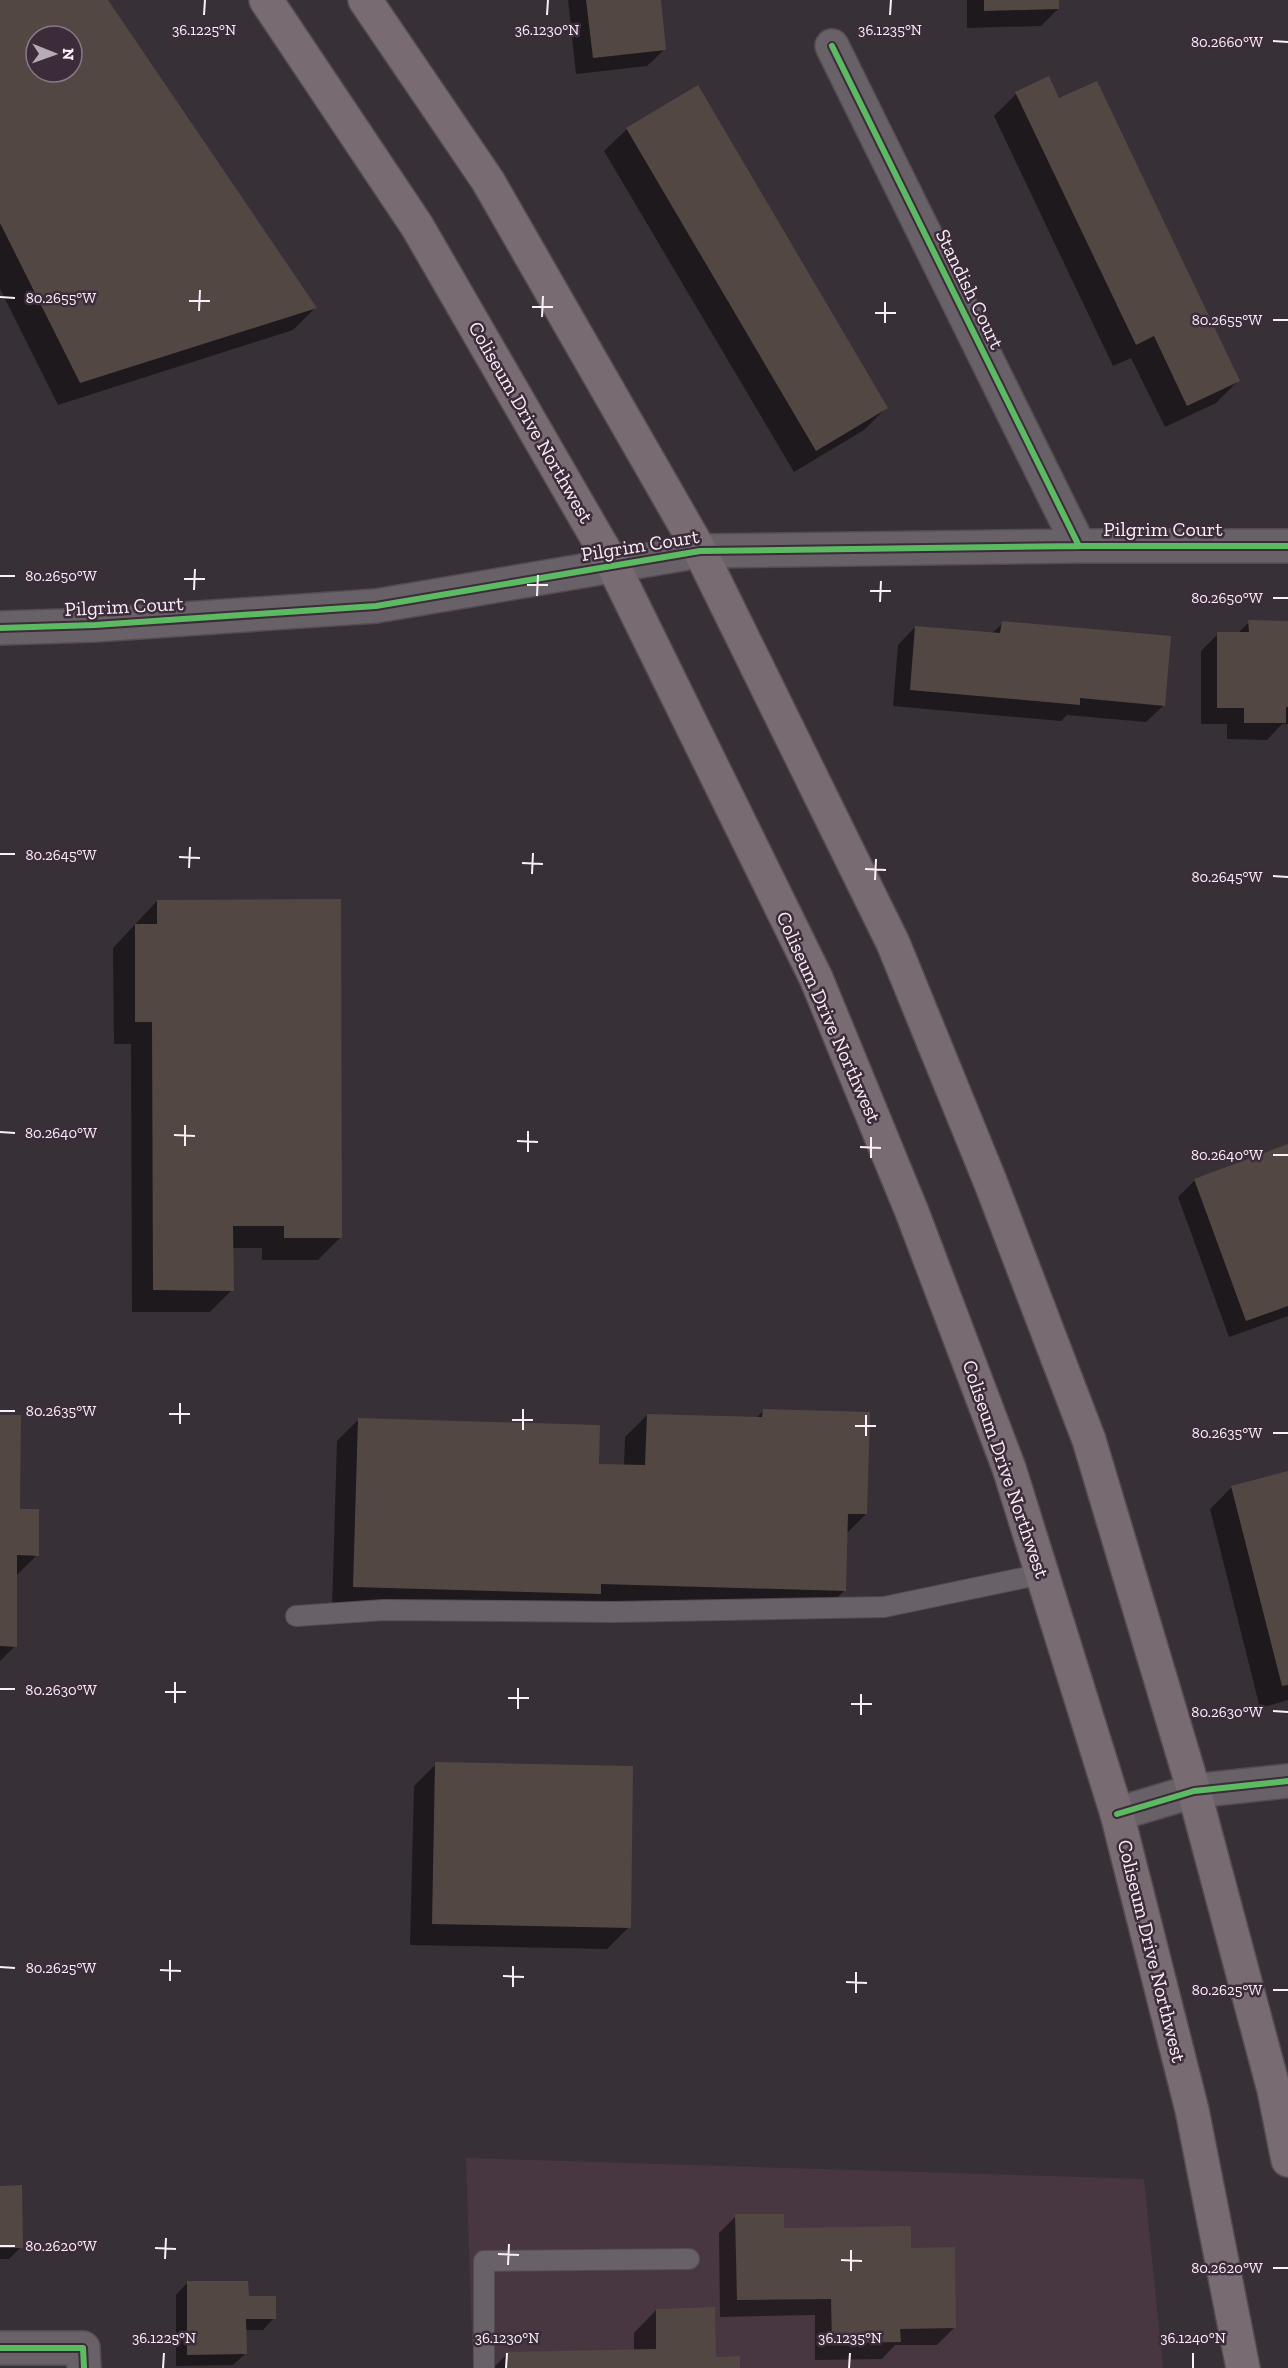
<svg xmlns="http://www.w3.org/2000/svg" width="1288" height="2368" font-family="'Zilla Slab',serif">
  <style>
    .commercial { fill: #483740 }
    .shadow { fill: #0007; fill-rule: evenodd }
    .building { fill: #534743; fill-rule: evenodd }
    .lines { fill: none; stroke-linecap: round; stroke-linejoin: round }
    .service-casing { stroke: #544c52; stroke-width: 22 }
    .minor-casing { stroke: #544c52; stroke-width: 36 }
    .primary-casing { stroke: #544c52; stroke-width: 36 }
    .service { stroke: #686168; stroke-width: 20 }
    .minor { stroke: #686168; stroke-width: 33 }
    .primary { stroke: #786c72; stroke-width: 33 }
    .cycleway-casing { stroke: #3c2c3a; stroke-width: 10 }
    .cycleway { stroke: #5cba63; stroke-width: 6 }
    .ticks { fill: none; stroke: #faeff8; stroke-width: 2 }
    .labels { text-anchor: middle; stroke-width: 5; stroke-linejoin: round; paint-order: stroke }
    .street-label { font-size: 20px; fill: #faeff8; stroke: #3c2c3a }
    .ticks-label { font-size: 15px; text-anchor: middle; fill: #faeff8; stroke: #3c2c3a; stroke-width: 5; stroke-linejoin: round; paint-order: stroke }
  </style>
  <rect width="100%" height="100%" fill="#383037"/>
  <path class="commercial" d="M466,2158L1144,2179L1163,2368H473Z"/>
  <path class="shadow" d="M0,0H106L315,308L293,330L58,405L0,289ZM36,36H72V72H36Z
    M568,0H659L665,49L647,66L576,74Z
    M967,0H1058V9L1041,26L967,28Z
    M697,87L886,408L864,430L794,472L604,151L627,129Z
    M1016,94L1059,100L1238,381L1216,403L1165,427L1131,358L1113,366L994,116Z
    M1249,622H1288V724H1282L1267,740L1227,739V724H1201V651L1218,634H1237Z
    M1003,623L1164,705L1146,722L1067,715L1061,721L893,706L898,645L915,627L991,634Z
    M157,901L341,1237L318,1260H262V1248H232V1290L210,1312H132L131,1044H114L113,948Z
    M1288,1146V1316L1229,1337L1178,1197L1195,1180Z
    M763,1411L866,1514L846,1534L844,1591L822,1613L332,1609L337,1441L359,1419L597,1466H624L625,1437L647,1415L755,1419Z
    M0,1416L19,1511L37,1555L15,1577V1646L0,1661Z
    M1288,1473V1700L1260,1708L1210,1509L1232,1487Z
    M436,1764L629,1927L607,1949L410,1945L414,1786Z
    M0,2187L21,2247L9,2259H0Z
    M736,2216L782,2229L910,2250L954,2328L937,2345H895L882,2359L815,2360V2315L720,2317L719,2233Z
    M187,2283L247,2298L274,2318L263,2330H245V2354L233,2365L176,2366V2295Z
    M656,2310L714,2358L739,2368H493L507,2354L634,2351V2333Z"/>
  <path class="building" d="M0,0H108L317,308L80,383L0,223ZM36,36H72V72H36Z
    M586,0H661L666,50L593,58Z
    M984,0H1059V9L984,11Z
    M1049,76L1059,98L1097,81L1240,381L1187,406L1154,336L1136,345L1015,92Z
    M698,85L888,408L816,451L626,128Z
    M1248,620L1288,621V707H1286V723H1244V708H1217V632H1249Z
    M1002,621L1171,636L1165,706L1080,698V705L910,690L915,626L1000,633Z
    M341,899L342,1238H284V1226H233L234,1291L153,1290L152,1022H135V924H157V900Z
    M1288,1144V1306L1246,1321L1194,1179Z
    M763,1409L870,1412L867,1514H848L846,1591L601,1584V1594L353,1587L358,1418L600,1425L599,1464L645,1465L647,1414L762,1417Z
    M0,1415H21L20,1509H39V1556L17,1555V1647L0,1646Z
    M1288,1471V1685L1282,1686L1231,1486Z
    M435,1762L633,1766L631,1928L432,1924Z
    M22,2185L23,2248H0V2186Z
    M735,2214H784V2228L911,2226V2248L955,2247L956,2328L900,2329L901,2342L832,2343L831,2299L737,2300Z
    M187,2281H248L249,2296H276V2319H246L247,2354L187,2355Z
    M715,2307L716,2357L740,2356V2368H507V2352L656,2349V2309Z"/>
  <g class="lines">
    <g class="service-casing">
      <path id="service" d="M296,1616L384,1610L614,1612L884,1607L1042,1574
        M484,2368V2261L689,2259"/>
    </g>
    <g class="minor-casing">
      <path id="minor" d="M832,46L1079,546
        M0,628L95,625L376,606L700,551L1079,546H1288
        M1117,1814L1194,1791L1288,1781
        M0,2348H83L84,2368"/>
    </g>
    <g class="primary-casing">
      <path id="primary" d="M266,0L417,226L614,567L816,978L912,1212L1009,1468L1117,1814L1192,2110L1243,2368
        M365,0L488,181L700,551L893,943L990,1181L1089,1440L1194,1791L1274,2090L1288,2160"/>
    </g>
    <use href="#service" class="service"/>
    <use href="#minor" class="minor"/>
    <use href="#primary" class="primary"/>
    <g class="cycleway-casing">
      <path id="cycleway" d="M832,46L1079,546
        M0,628L95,625L376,606L700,551L1079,546H1288
        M1117,1814L1194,1791L1288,1781
        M0,2348H83L84,2368"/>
    </g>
    <use href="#cycleway" class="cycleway"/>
  </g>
  <path class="ticks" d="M204,15L205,0M547,15L548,0M890,15L891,0M1273,41L1288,42M0,297L15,298M189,301H210M532,307H553M199,311L200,290M875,313H896M542,317L543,296M1273,320H1288M885,323V302M0,576H15M184,579H205M527,585H548M194,590L195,569M870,591H891M537,596L538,575M1273,598H1288M880,602L881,581M0,854H15M179,857L200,858M522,863L543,864M189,868L190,847M865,869L886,870M532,874L533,853M1273,876L1288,877M875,880L876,859M0,1132L15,1133M174,1135L195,1136M517,1141L538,1142M185,1146V1125M860,1147L881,1148M528,1152V1131M1273,1155H1288M871,1158V1137M0,1411H15M169,1414H190M512,1420H533M180,1424V1403M855,1426H876M523,1430V1409M1273,1433H1288M866,1436V1415M0,1689H15M165,1692H186M508,1698H529M175,1703V1682M851,1704H872M518,1709V1688M1273,1711L1288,1712M861,1715V1694M0,1967L15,1968M160,1970L181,1971M503,1976L524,1977M170,1981V1960M846,1982L867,1983M513,1987V1966M1273,1990H1288M856,1993V1972M0,2246H15M155,2248L176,2249M498,2254L519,2255M165,2259L166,2238M841,2260L862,2261M508,2265L509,2244M1273,2268H1288M851,2271V2250M163,2368L164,2353M506,2368L507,2353M849,2368L850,2353M1193,2368V2353"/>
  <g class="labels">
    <g class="street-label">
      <text transform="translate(970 289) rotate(64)" y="7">Standish Court</text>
      <text transform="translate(531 422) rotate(60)" y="7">Coliseum Drive Northwest</text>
      <text x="1163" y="536">Pilgrim Court</text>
      <text transform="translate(640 545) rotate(-9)" y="7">Pilgrim Court</text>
      <text transform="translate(124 606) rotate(-3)" y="7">Pilgrim Court</text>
      <text transform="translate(829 1017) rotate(66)" y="7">Coliseum Drive Northwest</text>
      <text transform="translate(1006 1469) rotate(71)" y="7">Coliseum Drive Northwest</text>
      <text transform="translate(1152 1951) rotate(76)" y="7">Coliseum Drive Northwest</text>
    </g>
  </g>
  <g class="ticks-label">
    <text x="204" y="35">36.1225°N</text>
    <text x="547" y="35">36.1230°N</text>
    <text x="890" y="35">36.1235°N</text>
    <text x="1227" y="47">80.2660°W</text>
    <text x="61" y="303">80.2655°W</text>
    <text x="1227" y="325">80.2655°W</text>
    <text x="61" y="581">80.2650°W</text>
    <text x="1227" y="603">80.2650°W</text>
    <text x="61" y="860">80.2645°W</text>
    <text x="1227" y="882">80.2645°W</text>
    <text x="61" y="1138">80.2640°W</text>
    <text x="1227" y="1160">80.2640°W</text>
    <text x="61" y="1416">80.2635°W</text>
    <text x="1227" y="1438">80.2635°W</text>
    <text x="61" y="1695">80.2630°W</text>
    <text x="1227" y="1717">80.2630°W</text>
    <text x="61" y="1973">80.2625°W</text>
    <text x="1227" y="1995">80.2625°W</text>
    <text x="61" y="2251">80.2620°W</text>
    <text x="1227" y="2273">80.2620°W</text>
    <text x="164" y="2343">36.1225°N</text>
    <text x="507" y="2343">36.1230°N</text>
    <text x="850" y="2343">36.1235°N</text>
    <text x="1193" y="2343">36.1240°N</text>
  </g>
  <g transform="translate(54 54) rotate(91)"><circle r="28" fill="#3c2c3a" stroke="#887a86" stroke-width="1.5"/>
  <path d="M0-4.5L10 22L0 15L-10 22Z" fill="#b6acb4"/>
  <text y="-9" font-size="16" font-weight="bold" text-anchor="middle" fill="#faeff8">N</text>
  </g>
</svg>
